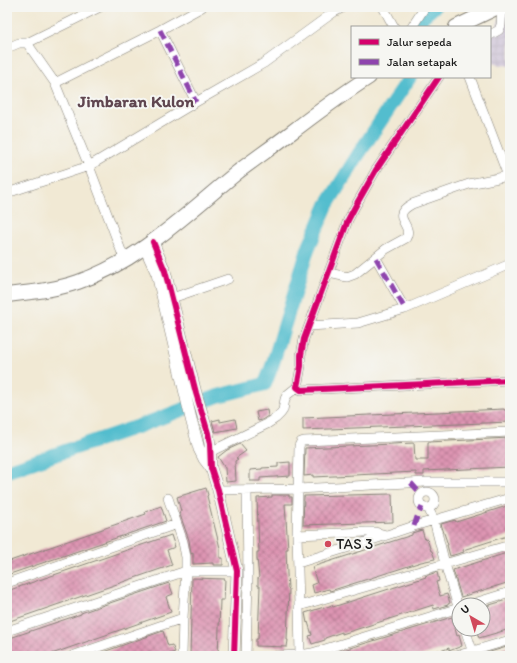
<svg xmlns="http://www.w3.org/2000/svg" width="517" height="663" font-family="Itim,sans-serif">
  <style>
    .industrial { fill: url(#industrial-grid) }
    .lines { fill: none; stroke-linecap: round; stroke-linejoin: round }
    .river { stroke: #53bdce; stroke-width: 14 }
    .building { fill: url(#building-cross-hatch) }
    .minor-casing { stroke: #868278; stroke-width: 10 }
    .tertiary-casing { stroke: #868278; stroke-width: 12 }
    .primary-casing { stroke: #868278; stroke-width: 16 }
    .minor { stroke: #fff; stroke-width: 9 }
    .tertiary { stroke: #fff; stroke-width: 11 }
    .primary { stroke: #fff; stroke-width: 14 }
    .quiet { stroke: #8e44ad; stroke-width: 5; stroke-dasharray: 10 5; stroke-linecap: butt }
    .cycleway-casing { stroke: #f6f6f2; stroke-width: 8 }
    .cycleway { stroke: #d6006c; stroke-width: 6 }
    .poi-dot { fill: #d1495b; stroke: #f6f6f2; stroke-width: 1.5 }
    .labels { text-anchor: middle; stroke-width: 4; stroke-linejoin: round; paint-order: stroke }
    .poi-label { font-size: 15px; fill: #1c1c1c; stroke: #f6f6f2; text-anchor: start }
    .quarter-label { font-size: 17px; font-weight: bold; fill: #604650; stroke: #f6f6f2 }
  </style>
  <defs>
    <pattern id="industrial-grid" width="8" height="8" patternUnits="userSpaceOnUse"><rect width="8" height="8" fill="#cbbfd5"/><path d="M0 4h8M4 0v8" fill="none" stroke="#aea4b6"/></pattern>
    <pattern id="building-cross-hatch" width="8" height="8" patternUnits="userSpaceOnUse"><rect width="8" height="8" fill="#dd94b2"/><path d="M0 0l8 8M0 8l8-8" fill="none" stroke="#b27890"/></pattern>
  </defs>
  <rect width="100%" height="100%" fill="#f6f6f2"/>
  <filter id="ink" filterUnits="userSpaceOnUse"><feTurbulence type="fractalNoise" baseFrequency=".025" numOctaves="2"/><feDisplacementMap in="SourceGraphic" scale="8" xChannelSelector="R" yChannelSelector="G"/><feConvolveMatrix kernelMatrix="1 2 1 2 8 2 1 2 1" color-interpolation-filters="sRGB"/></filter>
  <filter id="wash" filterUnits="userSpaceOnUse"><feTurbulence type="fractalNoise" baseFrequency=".012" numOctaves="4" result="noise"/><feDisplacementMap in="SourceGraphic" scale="16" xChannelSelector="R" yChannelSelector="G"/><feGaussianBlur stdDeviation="0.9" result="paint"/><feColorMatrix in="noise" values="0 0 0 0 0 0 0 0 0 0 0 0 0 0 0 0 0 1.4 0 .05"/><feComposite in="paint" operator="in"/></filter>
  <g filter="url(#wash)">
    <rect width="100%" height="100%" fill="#f1e9d4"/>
    <path class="industrial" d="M503,7H510V66L490,63V35L495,32Z"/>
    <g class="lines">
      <path class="river" d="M421,27V18L434,7
        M7,471L142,425L218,396L265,384L272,366L308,249L327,205L358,155L410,77"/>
    </g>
    <g id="blocks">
      <path class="building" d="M504,409V410H510V422L303,430V418Z
        M267,410L268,416L262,420L258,421L256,412Z
        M220,419V422L235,419L237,428L215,432L212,421Z
        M510,438V467L424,471V475H416V472L313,477V475L304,476L305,448L414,443L415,460H428V442Z
        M240,444L246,451L236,458L238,459L235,461L236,481L226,482L225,468L218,457L227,450Z
        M290,462V476L260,478V481H250V470L262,469V468L278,467V463Z
        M206,488L208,495L207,496L220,548V558H223V565H213V563L193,564V553L191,554L189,540L179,512L181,511L177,497Z
        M392,494L393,522L303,525L304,496Z
        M272,495H289V497H292V504H285L288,549H286L287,574L288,588L289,589L287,640H288L287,647L256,646V639H258L260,586H258V578H259L257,558V552H259L257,498L272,497Z
        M510,505V535L463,550L464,552L450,556L447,545H448L441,524L455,520L456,522Z
        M161,506L166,521L7,575V562L146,514L145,512Z
        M422,530L425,540L427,539L431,551H432L435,559L421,562L330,591L329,589L314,593L312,585L317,583L312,567L412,535V533Z
        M171,535L175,547L167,550L172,565L7,622V591Z
        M510,552V582L461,597L453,570Z
        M437,572L439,581L436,582L440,596L447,594L450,603L448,604V605L434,609L433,605L342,634V632L325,638V640L312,644L309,636L312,635L308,622L307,623L305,613L324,607V608L332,605L333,607L414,581L426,577L425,576Z
        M192,578L225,579L224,600H220L218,656H190Z
        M169,583L173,594L166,597L171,612L46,656H7V639L81,614V613L95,608Z
        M510,599V629L479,638L476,629H483V607Z
        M452,617L457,636L459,635L462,646L449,651V648L440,651L439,650L420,656H328L327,655Z
        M163,631L168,646L172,645L175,652L164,656H95V655Z
        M510,646V656H480V655Z"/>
    </g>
  </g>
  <g filter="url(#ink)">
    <use href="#blocks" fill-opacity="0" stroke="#868278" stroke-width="1"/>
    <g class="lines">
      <g class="minor-casing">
        <path id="minor" d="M383,7L394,27
          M412,27L425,7
          M160,30L196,102
          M490,35L499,30L501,25L502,7
          M27,43L100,7
          M7,48L19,43H27L55,83L89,166L125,261
          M439,77L376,170L356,205L348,220L304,339L301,355V366L299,377L297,387L301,390L510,380
          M470,77L508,176H510
          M55,83L160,30L202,7
          M7,193L89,166L196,102L264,63L334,12L344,7
          M376,258L405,309
          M329,273L347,277L355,274L386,249L406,238C414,224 388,217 412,204L469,184L508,176
          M172,298L228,279
          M309,326L358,323L405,309L510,264
          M204,452H210L218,448L267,424L276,418L281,413L283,410L285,399L287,395L297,387
          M218,490L298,489L426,482H510
          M419 500a8 8 0 1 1 16 0a8 8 0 1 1-16 0Z
          M168,498L183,542L186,557V571L183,618L182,656
          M428,508L434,520L445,564L459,610
          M297,535L366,532H375L386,535
          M298,563L369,541L414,526L510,498
          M7,583L177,524
          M468,605L510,592
          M299,606L510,545
          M465,629L474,656
          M7,631L186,571H237
          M72,656L183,618
          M246,656L248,579L247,490
          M277,656L300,655L312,653L459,608
          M300,656L299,606L297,535L299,446L301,442L304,441L510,432
          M456,656L510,640"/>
      </g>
      <g class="tertiary-casing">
        <path id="tertiary" d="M153,242L165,271L196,393L208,433L210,444L211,468L218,490L237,571L234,656
          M145,248L157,274L191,419L199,449L204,459L211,468"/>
      </g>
      <g class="primary-casing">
        <path id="primary" d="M456,27L498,7
          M7,295C31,292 55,290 78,282C140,261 189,211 239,171C255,159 272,147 288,135C314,115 341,95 369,77"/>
      </g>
      <use href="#minor" class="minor"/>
      <use href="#tertiary" class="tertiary"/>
      <use href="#primary" class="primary"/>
      <path class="quiet" d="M160,30L196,102
        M376,258L405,309
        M411,483L421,494
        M414,526L417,517L422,507"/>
      <g class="cycleway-casing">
        <path id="cycleway" d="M439,77L376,170L356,205L348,220L304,339L301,355V366L299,377L297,387L301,390L510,380
          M153,242L165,271L196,393L208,433L210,444L211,468L218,490L237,571L234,656"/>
      </g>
      <use href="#cycleway" class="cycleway"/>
    </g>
  </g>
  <circle class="poi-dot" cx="328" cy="544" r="4"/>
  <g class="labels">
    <g class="poi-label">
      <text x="336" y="549">TAS 3</text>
    </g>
    <g class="quarter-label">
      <text x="136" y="107">Jimbaran Kulon</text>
    </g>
  </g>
  <rect width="517" height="663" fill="none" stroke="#f6f6f2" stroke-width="24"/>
  <rect x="351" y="26" width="140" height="52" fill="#f6f6f2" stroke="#9f9f9c"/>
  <rect x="359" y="39" width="20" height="6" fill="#d6006c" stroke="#9f9f9c"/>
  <text x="387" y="46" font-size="12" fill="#1c1c1c">Jalur sepeda</text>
  <rect x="359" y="59" width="20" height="6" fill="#8e44ad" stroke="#9f9f9c"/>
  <text x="387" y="66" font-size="12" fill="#1c1c1c">Jalan setapak</text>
  <g transform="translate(471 617) rotate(322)"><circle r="19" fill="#f6f6f2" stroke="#9f9f9c"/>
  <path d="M0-3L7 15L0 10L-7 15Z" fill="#d1495b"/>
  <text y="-6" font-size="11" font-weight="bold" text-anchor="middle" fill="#1c1c1c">U</text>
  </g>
</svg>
